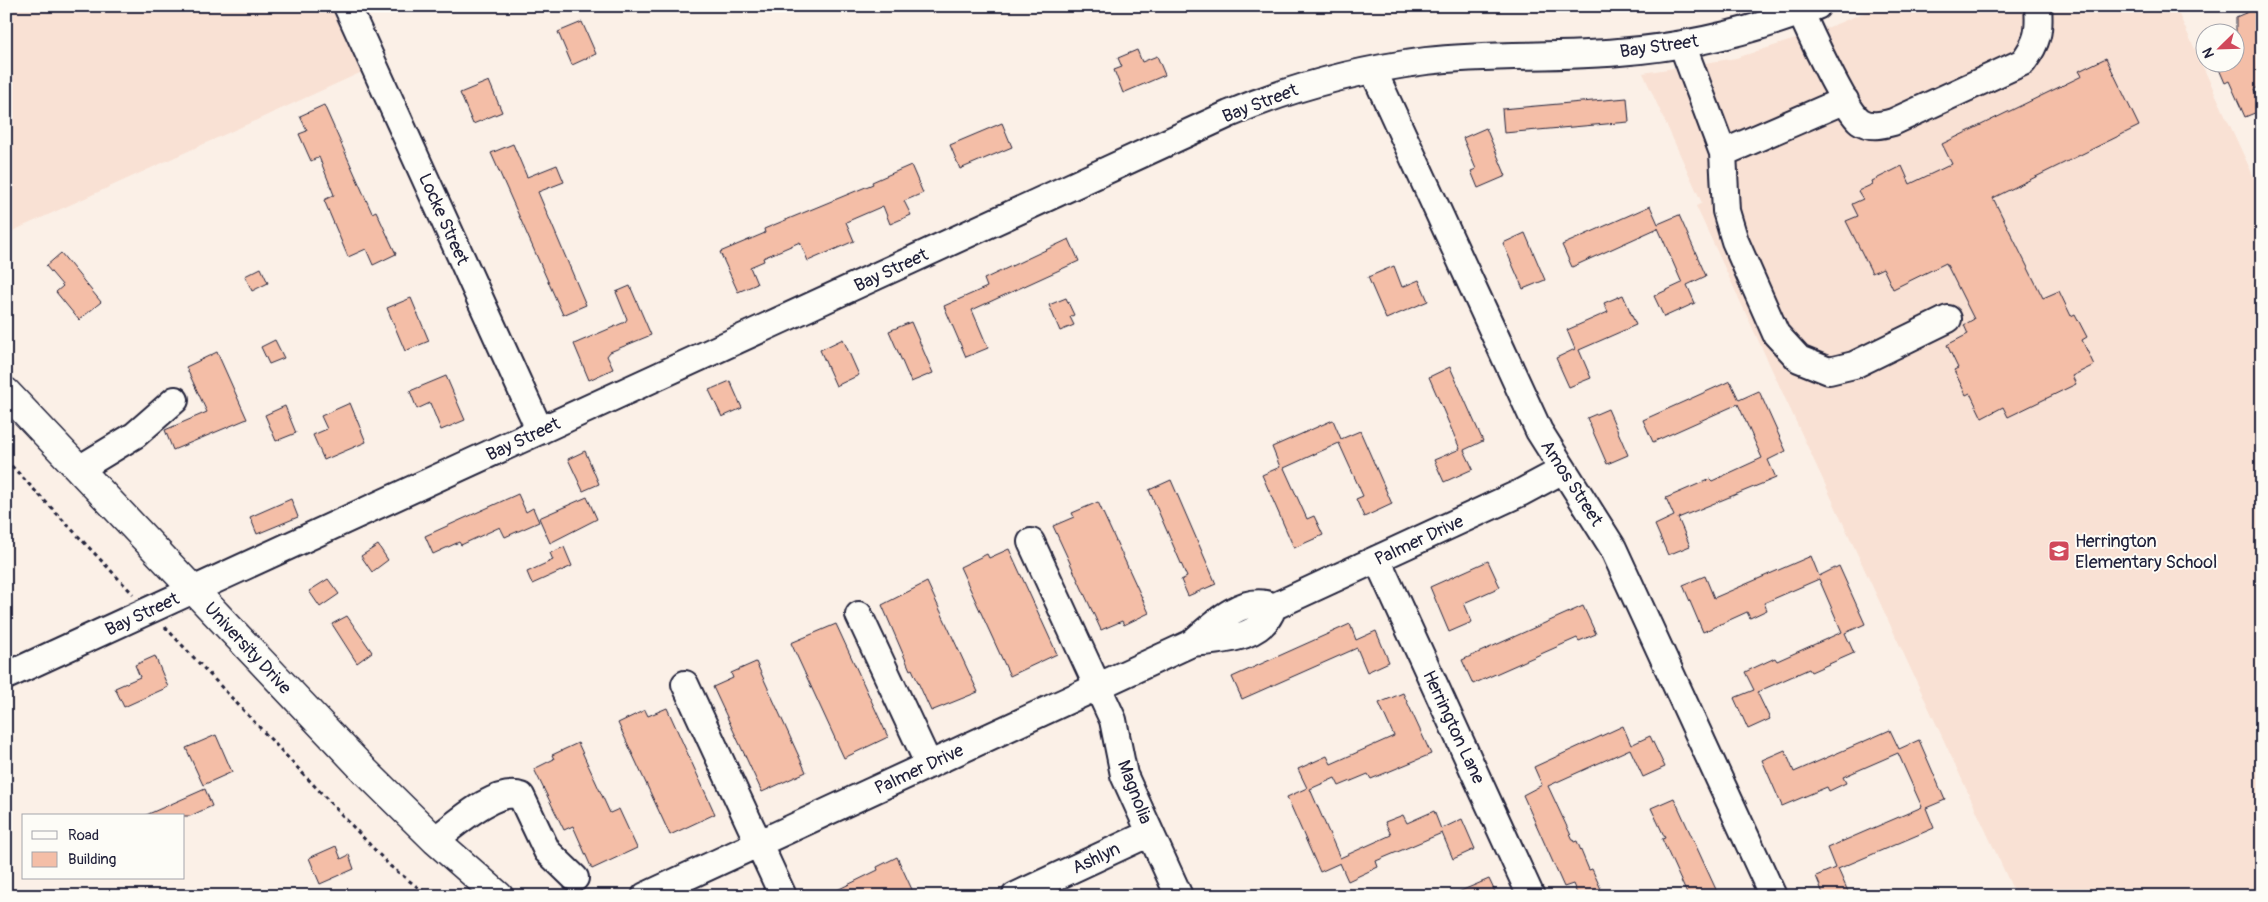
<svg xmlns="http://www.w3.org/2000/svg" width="2268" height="902" font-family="Pangolin,sans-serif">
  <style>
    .built { fill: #f9e1d4 }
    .building { fill: #f4bea7; stroke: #22223b }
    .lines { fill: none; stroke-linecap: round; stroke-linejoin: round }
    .minor-casing { stroke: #22223b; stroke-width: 30 }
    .major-casing { stroke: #22223b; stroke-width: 31 }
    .path { stroke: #22223b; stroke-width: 3; stroke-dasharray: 4 4; stroke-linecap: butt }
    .minor { stroke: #fdfcf7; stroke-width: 26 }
    .major { stroke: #fdfcf7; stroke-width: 28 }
    .labels { text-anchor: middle; stroke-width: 4; stroke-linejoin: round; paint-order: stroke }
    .street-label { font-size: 18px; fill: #22223b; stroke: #fdfcf7 }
    .poi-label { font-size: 18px; fill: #22223b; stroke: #fdfcf7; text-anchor: start }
  </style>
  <rect width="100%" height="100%" fill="#fbf0e7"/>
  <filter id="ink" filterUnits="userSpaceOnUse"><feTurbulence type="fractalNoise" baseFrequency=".02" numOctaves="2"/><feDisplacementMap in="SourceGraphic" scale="10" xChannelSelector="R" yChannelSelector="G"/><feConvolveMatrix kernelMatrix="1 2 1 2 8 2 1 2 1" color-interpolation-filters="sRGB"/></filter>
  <g filter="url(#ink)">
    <path class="built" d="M6,6H332L362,72L6,234Z
      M1880,6H2175L2262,195V896H2016L1696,206L1702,203L1643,73L1736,58L1817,32Z"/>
    <path class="building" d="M2262,6V86L2254,89L2262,110L2245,117L2229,81L2225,83L2216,62H2236V17Z
      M582,22L596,54L572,65L558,32Z
      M1137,50L1142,62L1157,56L1165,75L1123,93L1114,70L1122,67L1118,58Z
      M2106,58L2139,126L1993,198L2043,298L2059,291L2071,316L2075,314L2087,337L2082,340L2094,365L2072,376L2076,384L2008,417L2003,407L1982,418L1970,393L1966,395L1954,370L1958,368L1947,345L1968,334L1964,325L1974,319L1946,263L1893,289L1883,268L1872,273L1846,221L1858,216L1852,204L1863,199L1858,191L1873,184L1872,181L1902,166L1910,184L1952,164L1942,144L2082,76L2079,71Z
      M489,81L502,112L473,124L460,93Z
      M1627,98L1629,122L1504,133L1502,109Z
      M324,105L372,213L376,211L396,254L373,265L366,249L348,257L324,200L334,195L319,157L311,161L299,134L307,131L300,116Z
      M1002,123L1012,147L960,169L950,145Z
      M1486,128L1506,176L1478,188L1471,171L1476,169L1463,138Z
      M513,144L527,177L557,165L564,182L538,192L586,305L563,315L491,153Z
      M911,165L923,193L904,201L911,215L890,224L883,206L846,222L854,241L808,261L800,242L763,258L764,261L750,267L757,284L738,292L720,252L765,233L764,229L873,184L872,182Z
      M1650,206L1658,224L1679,215L1706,276L1687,285L1695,303L1664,317L1654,296L1682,283L1658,228L1572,267L1562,245Z
      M1525,233L1545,280L1523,289L1503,243Z
      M1069,239L1079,261L972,310L988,348L966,357L944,306L987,287L984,279Z
      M61,253L101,302L79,320L56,292L63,286L46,266Z
      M1394,266L1402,287L1419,280L1428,301L1386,319L1368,277Z
      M261,268L268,283L252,291L245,276Z
      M630,286L651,335L610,352L607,356L613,369L589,380L574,344L625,322L627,319L616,292Z
      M1623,295L1636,325L1579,350L1591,378L1569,387L1556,358L1575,349L1567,330L1608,312L1604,303Z
      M411,298L429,341L405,351L387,308Z
      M1066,298L1074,315L1070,317L1074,325L1060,331L1049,305Z
      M911,322L933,373L911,382L889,331Z
      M843,339L859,375L836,386L820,350Z
      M275,340L284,358L269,364L261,347Z
      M217,352L247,419L173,450L165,430L207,412L186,367Z
      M1450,367L1483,441L1464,450L1473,469L1444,482L1434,460L1460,449L1429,377Z
      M446,376L465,420L441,430L430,403L417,409L410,391Z
      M730,381L742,408L722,417L709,390Z
      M1730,381L1739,400L1759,391L1786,451L1768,460L1776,478L1678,518L1690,546L1668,555L1655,525L1674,516L1666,498L1710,479L1712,481L1762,458L1738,404L1653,442L1643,420Z
      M350,403L366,442L324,460L313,435L327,429L321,416Z
      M285,406L296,433L276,441L265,415Z
      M1608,409L1628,455L1607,464L1587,418Z
      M1333,420L1341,439L1360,431L1392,504L1364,517L1356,499L1363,496L1339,443L1284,468L1307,519L1314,516L1323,535L1294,548L1262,475L1280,467L1272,447Z
      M585,451L599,484L583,491L568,459Z
      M1171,480L1216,584L1188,596L1181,580L1187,577L1149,490Z
      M518,494L526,512L533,508L539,522L505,537L500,527L461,545L459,542L433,554L425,536Z
      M587,497L597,519L550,543L539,518Z
      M291,499L298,517L257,534L250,517Z
      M1098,502L1149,613L1124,625L1122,621L1101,630L1053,526L1074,517L1072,513Z
      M378,545L388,560L372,572L361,556Z
      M564,547L572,566L532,584L527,572L553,560L550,553Z
      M1009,549L1057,654L1010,676L960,567L987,554L989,558Z
      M1811,556L1819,576L1839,566L1865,624L1845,633L1854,653L1811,672L1809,669L1757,692L1770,719L1748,729L1734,698L1754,690L1745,672L1775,658L1777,661L1842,632L1819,579L1764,603L1767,610L1750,618L1747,612L1703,632L1683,585L1705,576L1714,598Z
      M1488,561L1500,587L1464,603L1472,622L1449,632L1430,587Z
      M328,579L339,594L320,607L309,591Z
      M927,582L978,692L931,711L912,669L910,670L882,605Z
      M1583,606L1596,634L1579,641L1577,638L1473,684L1462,660Z
      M347,616L372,652L357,663L332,624Z
      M836,624L888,737L844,758L791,643Z
      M1350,624L1356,640L1376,631L1389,662L1367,672L1357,648L1242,699L1232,677Z
      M155,656L168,687L124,707L115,688L140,677L135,665Z
      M756,662L806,772L762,792L713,687L733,678L731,673Z
      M1403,693L1431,754L1371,779L1368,774L1339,786L1335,778L1310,789L1340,858L1391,835L1385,822L1403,815L1407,823L1434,811L1441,829L1462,819L1475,849L1453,859L1442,833L1376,861L1378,867L1348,881L1340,863L1320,872L1287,797L1307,788L1298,769L1327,756L1331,764L1394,736L1379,703Z
      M667,708L715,814L670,835L618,723L645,710L648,716Z
      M1623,726L1631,745L1650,736L1665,767L1643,777L1630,749L1548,786L1574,842L1577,841L1589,870L1592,869L1604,896H1578L1573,884L1564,887L1523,795L1542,785L1534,767Z
      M1890,730L1899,749L1919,740L1945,800L1926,808L1934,828L1838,869L1850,896H1824L1816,876L1835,868L1827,848L1922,807L1898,753L1843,777L1846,783L1829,791L1827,787L1782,806L1762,760L1785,750L1794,772Z
      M216,735L232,772L203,785L186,748Z
      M578,743L610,813L619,809L637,848L592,869L573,826L564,830L534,769L554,759L552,755Z
      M205,789L212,806L190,816H144Z
      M1674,798L1719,896H1688L1662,839L1665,838L1651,808Z
      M336,846L341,859L349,855L354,869L320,884L309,858Z
      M897,857L915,896H825L878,870L877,867Z
      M1489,879L1497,896H1449Z"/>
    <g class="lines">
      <g class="minor-casing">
        <path id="minor" d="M347,6L540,431
          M1798,6C1807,27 1845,110 1860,121C1870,128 1882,125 1893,122L2023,62C2038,42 2040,31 2038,6
          M1682,44L1723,153L1845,100
          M1373,70L1539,431L1613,548L1773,896
          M1723,153L1726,211L1735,241L1776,334L1799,359L1829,371L1854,365L1948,319
          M79,469L135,435L175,400
          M1031,542L1113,720L1124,775L1179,896
          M1377,559L1531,896
          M859,615L929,765
          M1192,643C1220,640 1263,640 1273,607L1520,493L1563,470
          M6,676L1229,114C1292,87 1358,70 1426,61C1490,53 1555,58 1619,52C1686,47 1754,31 1817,6
          M685,684L783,896
          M435,840C456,824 496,787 521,796L547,851L575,878
          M645,896L1192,643C1211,626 1246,592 1273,607
          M1015,896L1150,833"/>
      </g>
      <g class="major-casing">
        <path id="major" d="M6,392L365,771L435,840L499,896"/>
      </g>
      <path class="path" d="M6,460L133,594
        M165,627L390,866L429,896"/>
      <use href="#minor" class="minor"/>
      <use href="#major" class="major"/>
    </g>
  </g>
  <defs>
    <g id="school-square" transform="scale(1.125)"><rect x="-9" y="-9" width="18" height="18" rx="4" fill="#d1495b" stroke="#fdfcf7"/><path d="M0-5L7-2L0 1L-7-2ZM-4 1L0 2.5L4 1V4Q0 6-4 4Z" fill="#fff"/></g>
  </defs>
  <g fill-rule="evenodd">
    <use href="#school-square" x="2059" y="551"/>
  </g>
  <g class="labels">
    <g class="street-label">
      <text transform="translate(1659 46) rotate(-8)" y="6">Bay Street</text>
      <text transform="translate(1260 103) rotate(-21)" y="6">Bay Street</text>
      <text transform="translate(444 219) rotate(66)" y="6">Locke Street</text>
      <text transform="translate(891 270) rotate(-25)" y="6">Bay Street</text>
      <text transform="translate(523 439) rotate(-25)" y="6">Bay Street</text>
      <text transform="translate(1572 483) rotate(57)" y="6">Amos Street</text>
      <text transform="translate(1419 540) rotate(-25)" y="6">Palmer Drive</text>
      <text transform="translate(142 614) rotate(-25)" y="6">Bay Street</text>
      <text transform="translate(248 648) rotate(47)" y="6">University Drive</text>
      <text transform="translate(1454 727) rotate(65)" y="6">Herrington Lane</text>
      <text transform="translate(919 769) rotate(-25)" y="6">Palmer Drive</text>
      <text transform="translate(1135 792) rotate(69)" y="6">Magnolia</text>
      <text transform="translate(1096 858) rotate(-25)" y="6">Ashlyn</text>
    </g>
    <g class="poi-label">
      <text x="2075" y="547">Herrington<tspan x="2075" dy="21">Elementary School</tspan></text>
    </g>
  </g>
  <rect width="2268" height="902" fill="none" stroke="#fdfcf7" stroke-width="25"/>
  <rect x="12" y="12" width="2243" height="877" fill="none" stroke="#22223b" stroke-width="2" filter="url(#ink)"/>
  <rect x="22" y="814" width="162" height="65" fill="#fdfcf7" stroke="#a5a5ac"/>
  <rect x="32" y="831" width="25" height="8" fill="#fdfcf7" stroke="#a5a5ac"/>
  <text x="68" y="840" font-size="15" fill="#22223b">Road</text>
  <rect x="32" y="852" width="25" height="15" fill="#f4bea7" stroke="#a5a5ac"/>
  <text x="68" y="864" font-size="15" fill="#22223b">Building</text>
  <g transform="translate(2220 48) rotate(247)"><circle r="24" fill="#fdfcf7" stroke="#a5a5ac"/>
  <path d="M0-4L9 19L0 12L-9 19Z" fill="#d1495b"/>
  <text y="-8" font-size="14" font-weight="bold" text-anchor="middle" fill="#22223b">N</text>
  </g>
</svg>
